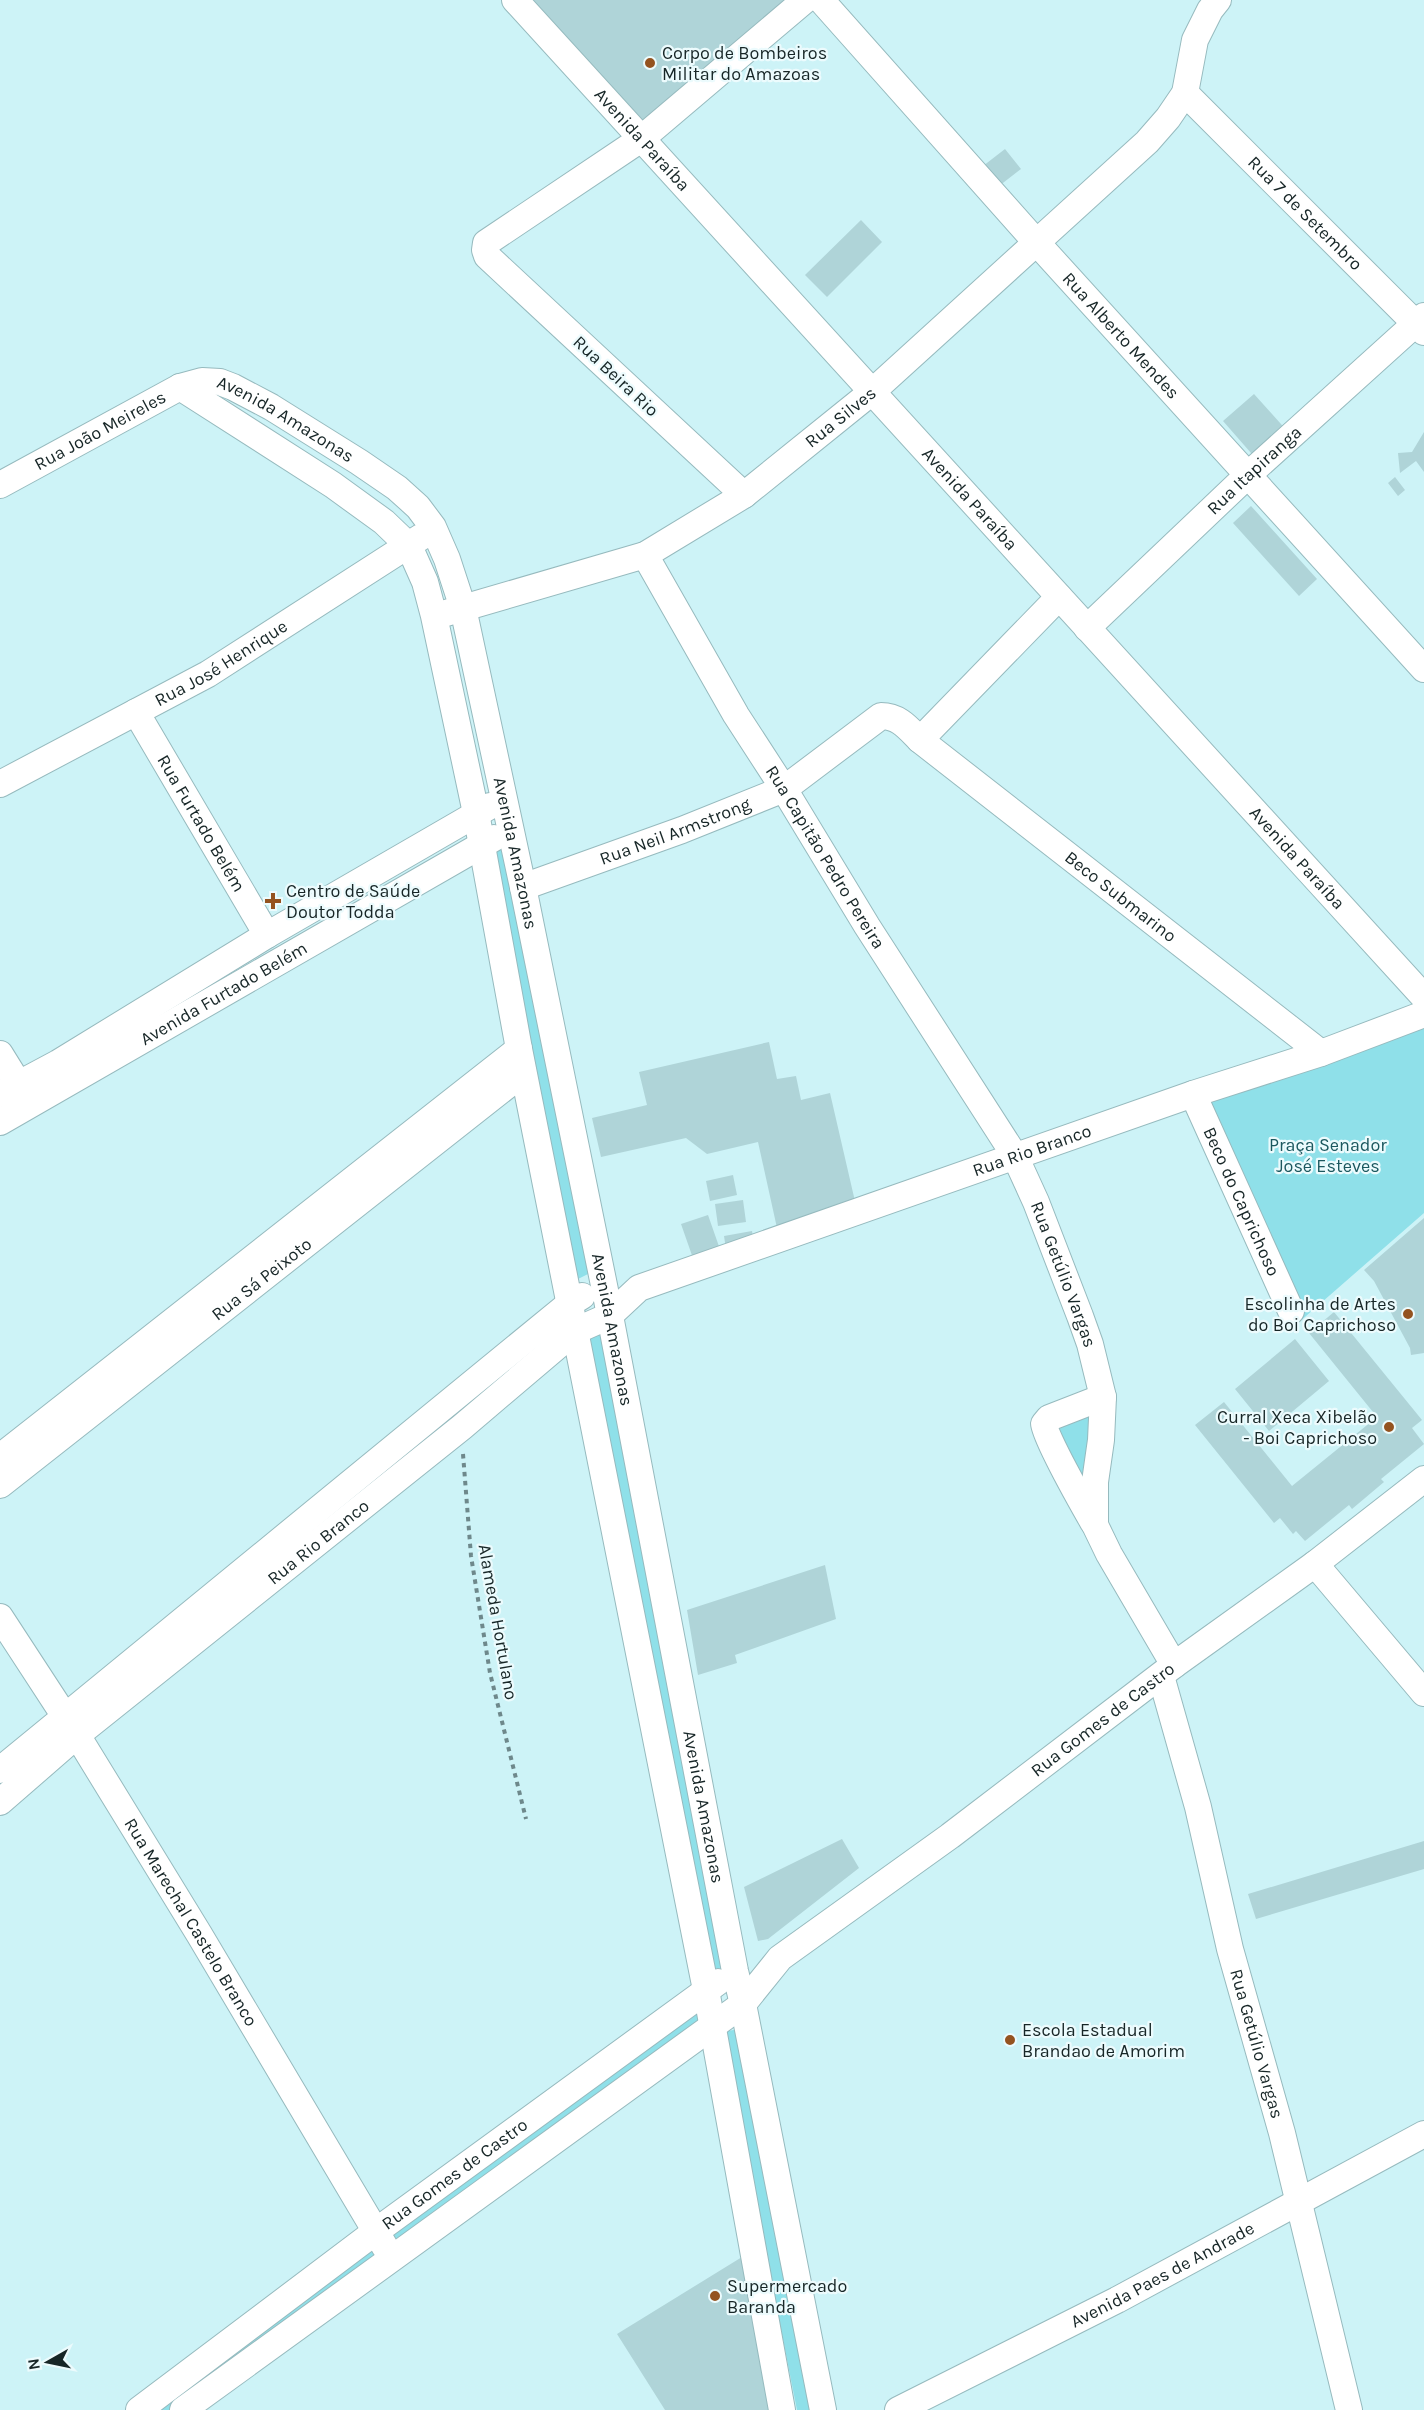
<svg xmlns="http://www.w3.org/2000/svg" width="1424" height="2410" font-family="Karla,sans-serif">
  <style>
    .green { fill: #8fe0e9 }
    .building { fill: #afd4d8 }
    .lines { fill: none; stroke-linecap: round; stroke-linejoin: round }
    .minor-casing { stroke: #96babe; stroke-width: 28 }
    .path { stroke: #6e888b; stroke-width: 4; stroke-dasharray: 4.5 4.5; stroke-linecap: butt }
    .minor { stroke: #fff; stroke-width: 26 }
    .poi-dot { fill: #945320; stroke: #ecfbfd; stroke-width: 2 }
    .labels { text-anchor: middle; stroke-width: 4.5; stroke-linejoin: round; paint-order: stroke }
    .poi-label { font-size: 18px; fill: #172627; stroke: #ecfbfd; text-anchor: start }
    .street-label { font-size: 18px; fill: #172627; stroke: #ecfbfd }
    .park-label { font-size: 18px; fill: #1b585f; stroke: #ecfbfd }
  </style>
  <rect width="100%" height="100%" fill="#cdf3f7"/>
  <path class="green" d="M507,846L592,1272L574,1281L489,855Z
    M1424,1016V1213L1298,1323L1230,1168L1195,1101Z
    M604,1332L725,1967L708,1970L586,1338Z
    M1099,1402L1087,1484L1045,1422Z
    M706,1992L711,2024L181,2410H139Z
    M739,2029L814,2410H797L722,2032Z"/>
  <path class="building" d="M529,0H784L644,127Z
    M1005,149L1021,169L999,186L983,166Z
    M861,220L882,242L827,297L805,275Z
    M1254,394L1289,433L1258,461L1223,421Z
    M1424,432V472L1416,461L1400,473L1398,453L1412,452Z
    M1395,477L1405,490L1398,496L1388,483Z
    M1251,506L1317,579L1299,596L1233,523Z
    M769,1042L777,1079L796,1076L801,1100L830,1093L857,1210L777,1228L758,1142L707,1154L686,1138L601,1157L592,1118L647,1105L639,1072Z
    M733,1175L737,1195L710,1201L706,1181Z
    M743,1200L746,1222L718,1226L715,1204Z
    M708,1215L722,1255L695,1264L681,1224Z
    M1424,1218V1353L1411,1355L1410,1348L1374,1281L1364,1270Z
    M752,1231L754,1244L726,1249L724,1236Z
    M1334,1312L1422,1420L1412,1428L1424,1444L1381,1479L1384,1482L1352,1509L1349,1505L1305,1541L1296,1531L1293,1534L1280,1518L1274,1523L1195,1425L1224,1402L1292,1486L1377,1417L1309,1333Z
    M1295,1339L1329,1381L1269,1431L1235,1389Z
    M825,1565L836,1619L735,1655L737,1663L698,1675L687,1610Z
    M842,1839L859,1868L768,1939L758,1941L744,1887Z
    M1424,1841V1869L1256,1919L1248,1894Z
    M742,2257L776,2405L768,2410H665L617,2334Z"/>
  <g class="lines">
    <g class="minor-casing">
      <g id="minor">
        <path id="s1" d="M515,0L1424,997"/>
        <path id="s2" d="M821,0L1037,243L1424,669"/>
        <path id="s3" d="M1185,93L1424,332"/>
        <path d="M180,387L333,485L384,522L409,546L425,582L434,616L476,813L519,1049L706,1990L782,2410"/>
        <path id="s4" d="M0,485L180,387L202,381L220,382L233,387L271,407L359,462L397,488L418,507L433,527L447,559L463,608L523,887L607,1300L735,1971L743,2004L823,2410"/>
        <path d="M744,495L487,256L485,250L486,243L641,139L805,0"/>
        <path id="s5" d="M645,555L736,715L784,789L867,926L1015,1156L1036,1202L1080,1316L1090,1344L1103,1397L1101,1440L1095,1482V1525L1109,1554L1174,1665"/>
        <path id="s6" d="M446,613L645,555L744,495L873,391L1147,142L1168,118L1185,93L1195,40L1210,10L1218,0"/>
        <path id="s7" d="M1087,628L1249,474L1424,316"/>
        <path id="s8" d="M136,712L267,935"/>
        <path d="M920,740L1059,597"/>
        <path id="s9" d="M0,784L208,674L421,537"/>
        <path id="s10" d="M523,887L682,830L784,789L881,716C899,716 908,728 920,740L1321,1053"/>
        <path d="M0,1054L18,1083"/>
        <path d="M0,1094L58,1063L267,935L490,806"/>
        <path id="s11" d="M1193,1094L1291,1311"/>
        <path id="s12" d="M0,1122L494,838"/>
        <path d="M0,1457L519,1049"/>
        <path id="s13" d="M0,1485L523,1073"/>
        <path d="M1093,1522C1085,1508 1043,1433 1044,1424L1049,1418L1103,1397"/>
        <path d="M1315,1564L1424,1693"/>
        <path id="s14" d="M0,1617L77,1735L199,1934L385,2247"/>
        <path id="s15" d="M1161,1676L1198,1807L1230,1949L1282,2133L1349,2410"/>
        <path d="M0,1770L569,1304L582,1296"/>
        <path id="s16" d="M0,1802L77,1735L462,1427L575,1331L609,1316L639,1288L1193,1094L1321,1053L1424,1014"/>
        <path id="s17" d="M139,2410L375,2232L718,1982"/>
        <path id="s18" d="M183,2410L743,2004L780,1958L950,1836L1174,1665L1315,1564L1424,1479"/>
        <path id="s19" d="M898,2410L1117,2300L1424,2134"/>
      </g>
    </g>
    <path class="path" d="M463,1454L471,1556L490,1673L526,1819"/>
    <use href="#minor" class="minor"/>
  </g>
  <g class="poi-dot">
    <circle cx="650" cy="63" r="6"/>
    <path d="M270 892h6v6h6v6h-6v6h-6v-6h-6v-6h6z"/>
    <circle cx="1408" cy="1314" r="6"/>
    <circle cx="1389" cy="1427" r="6"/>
    <circle cx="1010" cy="2040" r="6"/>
    <circle cx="715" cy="2296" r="6"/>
  </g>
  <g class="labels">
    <g class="poi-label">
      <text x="662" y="59">Corpo de Bombeiros<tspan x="662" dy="21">Militar do Amazoas</tspan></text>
      <text x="286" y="897">Centro de Saúde<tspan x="286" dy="21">Doutor Todda</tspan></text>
      <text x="1396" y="1310" text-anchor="end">Escolinha de Artes<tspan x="1396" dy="21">do Boi Caprichoso</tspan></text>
      <text x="1377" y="1423" text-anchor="end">Curral Xeca Xibelão<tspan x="1377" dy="21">- Boi Caprichoso</tspan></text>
      <text x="1022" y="2036">Escola Estadual<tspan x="1022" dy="21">Brandao de Amorim</tspan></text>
      <text x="727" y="2292">Supermercado<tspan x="727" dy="21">Baranda</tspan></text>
    </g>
    <g class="street-label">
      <text dy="6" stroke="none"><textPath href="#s1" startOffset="189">Avenida Paraíba</textPath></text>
      <text dy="6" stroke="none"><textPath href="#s3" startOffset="170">Rua 7 de Setembro</textPath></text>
      <text dy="6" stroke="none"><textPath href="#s2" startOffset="450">Rua Alberto Mendes</textPath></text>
      <text transform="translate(616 376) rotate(43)" y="6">Rua Beira Rio</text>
      <text dy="6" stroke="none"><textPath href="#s6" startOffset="447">Rua Silves</textPath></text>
      <text dy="6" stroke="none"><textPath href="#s4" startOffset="321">Avenida Amazonas</textPath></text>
      <text dy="6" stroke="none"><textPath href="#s4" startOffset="114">Rua João Meireles</textPath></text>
      <text dy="6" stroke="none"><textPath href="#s7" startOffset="230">Rua Itapiranga</textPath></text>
      <text dy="6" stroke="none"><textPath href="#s1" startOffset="675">Avenida Paraíba</textPath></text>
      <text dy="6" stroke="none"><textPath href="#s9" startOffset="252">Rua José Henrique</textPath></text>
      <text dy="6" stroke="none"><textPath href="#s8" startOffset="129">Rua Furtado Belém</textPath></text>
      <text dy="6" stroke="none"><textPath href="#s10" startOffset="162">Rua Neil Armstrong</textPath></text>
      <text dy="6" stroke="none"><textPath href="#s4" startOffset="843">Avenida Amazonas</textPath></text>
      <text dy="6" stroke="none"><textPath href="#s5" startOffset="352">Rua Capitão Pedro Pereira</textPath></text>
      <text dy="6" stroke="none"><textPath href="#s1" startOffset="1161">Avenida Paraíba</textPath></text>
      <text dy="6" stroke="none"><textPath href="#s10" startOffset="702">Beco Submarino</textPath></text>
      <text dy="6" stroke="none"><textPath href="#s12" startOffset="258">Avenida Furtado Belém</textPath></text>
      <text dy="6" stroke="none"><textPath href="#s16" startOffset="1238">Rua Rio Branco</textPath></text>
      <text dy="6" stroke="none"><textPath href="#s11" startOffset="118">Beco do Caprichoso</textPath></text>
      <text dy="6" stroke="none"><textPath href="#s5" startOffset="834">Rua Getúlio Vargas</textPath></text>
      <text dy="6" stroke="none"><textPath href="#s13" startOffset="333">Rua Sá Peixoto</textPath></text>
      <text dy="6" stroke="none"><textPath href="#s4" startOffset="1329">Avenida Amazonas</textPath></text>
      <text dy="6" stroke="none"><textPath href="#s16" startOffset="411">Rua Rio Branco</textPath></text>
      <text transform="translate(498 1622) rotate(80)" y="6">Alameda Hortulano</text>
      <text dy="6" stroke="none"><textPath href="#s18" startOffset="1152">Rua Gomes de Castro</textPath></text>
      <text dy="6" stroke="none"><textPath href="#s4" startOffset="1815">Avenida Amazonas</textPath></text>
      <text dy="6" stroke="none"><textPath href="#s14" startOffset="360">Rua Marechal Castelo Branco</textPath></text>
      <text dy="6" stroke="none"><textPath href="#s15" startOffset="380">Rua Getúlio Vargas</textPath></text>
      <text dy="6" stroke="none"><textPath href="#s17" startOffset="394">Rua Gomes de Castro</textPath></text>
      <text dy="6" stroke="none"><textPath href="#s19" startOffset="297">Avenida Paes de Andrade</textPath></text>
    </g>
    <g class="park-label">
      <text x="1328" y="1151">Praça Senador<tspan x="1328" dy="21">José Esteves</tspan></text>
    </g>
  </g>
  <g transform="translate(48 2362) rotate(261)" stroke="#ecfbfd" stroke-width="4.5" paint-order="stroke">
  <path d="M0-4.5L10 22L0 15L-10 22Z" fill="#172627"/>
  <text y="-9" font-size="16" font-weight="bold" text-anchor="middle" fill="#172627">N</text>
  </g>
</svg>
